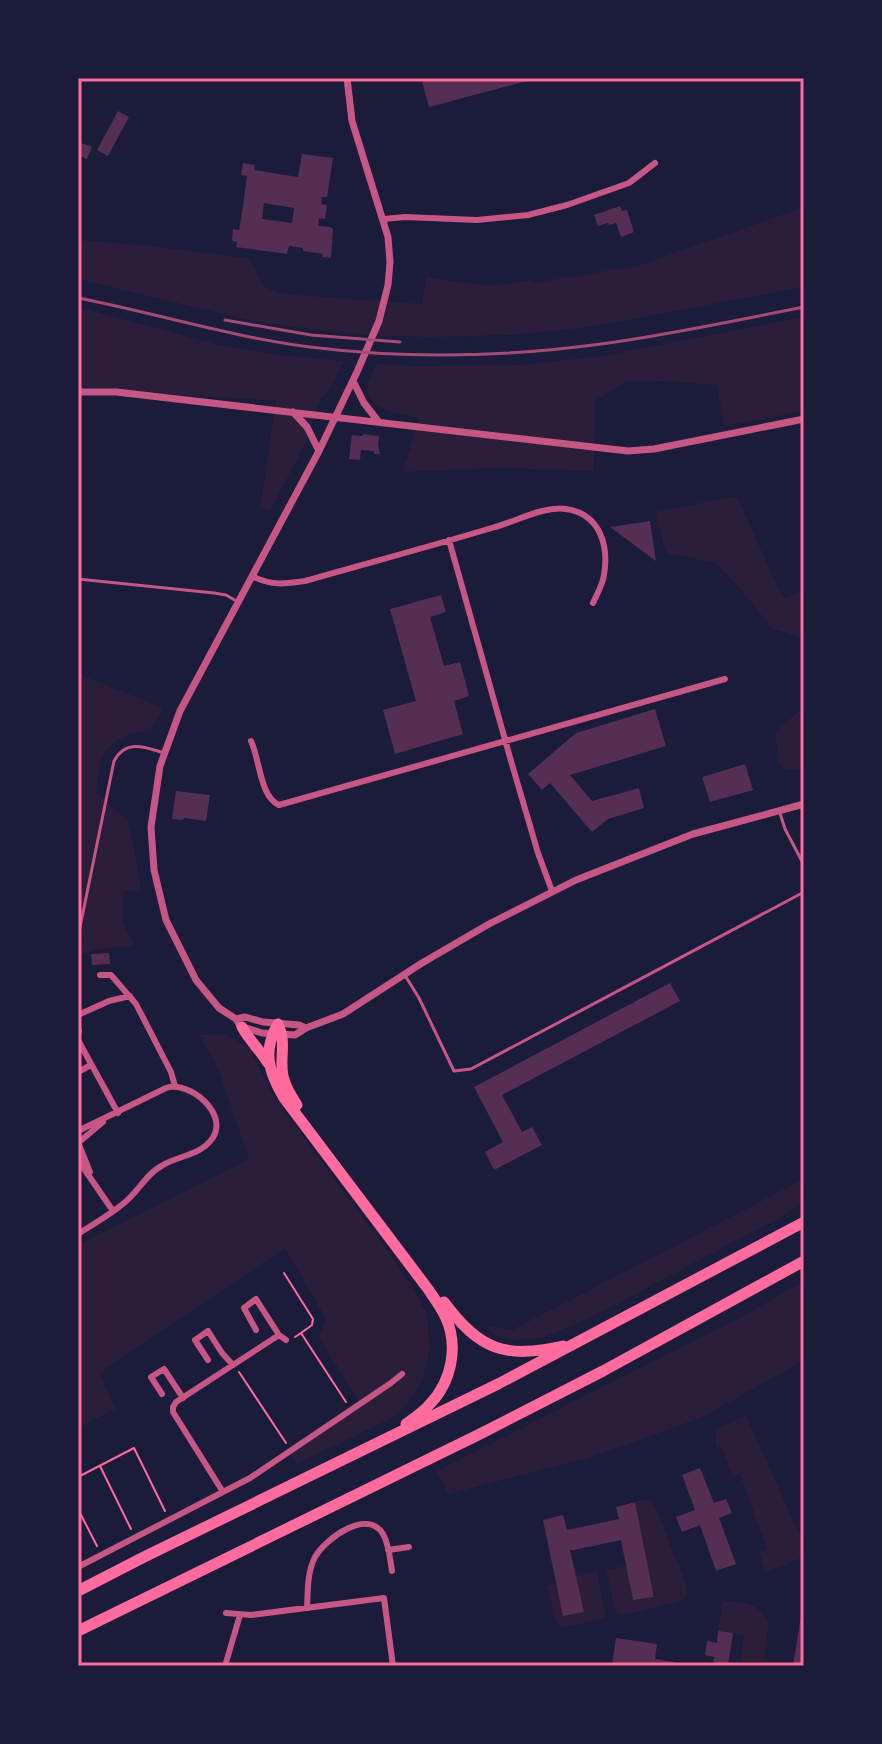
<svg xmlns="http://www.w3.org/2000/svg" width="882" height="1744" font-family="Montserrat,sans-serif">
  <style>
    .green { fill: #2a1e3b }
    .building { fill: #542f53; fill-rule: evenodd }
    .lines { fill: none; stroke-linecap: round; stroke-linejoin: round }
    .path { stroke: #ff6b9d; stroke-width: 2 }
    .service { stroke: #c65784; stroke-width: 3 }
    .minor { stroke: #c65784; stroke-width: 6 }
    .tertiary { stroke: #c65784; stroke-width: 7 }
    .motorway { stroke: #ff6b9d; stroke-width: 11 }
    .rail { stroke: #a44b75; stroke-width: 3 }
    .neatline { fill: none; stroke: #ff6b9d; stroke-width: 3 }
  </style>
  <rect width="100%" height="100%" fill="#1b1b3a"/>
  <path class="green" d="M804,207V287L590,327L511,335L430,337L363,335L260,323L78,279V240L151,246L248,258L265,287L283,294L422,304L426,277L489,286L532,280L533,283L641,265Z
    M78,307L219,345L279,355L344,361L328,392L320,399L305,444L270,511L260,509L276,401L118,391L78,392Z
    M804,317V411L724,426L717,385L663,381L625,382L595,401L594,471L499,468L403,472L419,417C401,413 368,413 368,388C368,380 373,371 376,364L415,366L520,365L602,356Z
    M737,496L783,599L804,590V638L771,628L746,595L716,563L666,553L655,512Z
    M78,674L163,708L150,732C130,730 109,740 102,760C98,770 98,783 96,793L127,820L134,847L141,891L124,890L123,923L135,946L98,949L81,955L84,938H78Z
    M804,707V764L799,769L786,770L779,764L775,732Z
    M226,1034L250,1048L274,1097L383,1244L420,1299L427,1316L430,1348L423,1377L413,1396L400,1411L386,1421L297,1464L291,1454L361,1404L319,1338L326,1319L285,1248L99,1373L115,1409L78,1428V1245L249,1159L218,1068L199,1035Z
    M804,1179V1203L766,1225L588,1319L541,1338L511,1340L495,1335L485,1325L512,1330Z
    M804,1281V1360L703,1417L592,1457L448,1494L437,1471L747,1314Z
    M746,1416L802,1540H804V1557L767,1572L764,1569L759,1552L767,1550L740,1474L732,1476L722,1447L717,1448C709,1426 730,1424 746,1416Z
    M644,1500L649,1501L655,1506L686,1585L687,1595L682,1601L625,1615L619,1614L615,1610L606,1570L627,1566L633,1600L654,1596L635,1502Z
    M597,1572L606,1616L600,1620L564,1627L559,1626L556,1622L547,1586L576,1576Z
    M730,1601C749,1602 762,1606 769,1624L763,1666H740L744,1635L718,1631L722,1603Z"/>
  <path class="building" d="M421,78H534V79L429,107Z
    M118,111L129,117L108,156L97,150Z
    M78,142L92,147L87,159L78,155Z
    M302,154L333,158L327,197H322L321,204L327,205L325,219L319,218L318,226L330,227L333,229L331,258L322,257L323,254L303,251V248L289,246L287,254L236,247L237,242L232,241L233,229L239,230L241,220L247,176L241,175L243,163L255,165L254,170L298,177ZM264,203L294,208L292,223L262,219Z
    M620,206L622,211L627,210L634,232L621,237L616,223L609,225L608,223L598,226L594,215Z
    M363,434L379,436L378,445L380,454H374V451L361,450L360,460L349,459L352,435L363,436Z
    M650,521L656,561L610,527Z
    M441,595L446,612L430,617L444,666L460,662L469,696L454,701L463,734L395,754L383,710L416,701L390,609Z
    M655,709L666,746L570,775L592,801L639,788L644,808L608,819L592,832L550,783L542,790L528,774L576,733Z
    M745,764L753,790L710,802L702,777Z
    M176,791L210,795L206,821L184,818L183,820L172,819Z
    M109,953L110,964L92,965L91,954Z
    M670,983L680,1001L502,1095L522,1132L532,1127L542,1145L494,1170L485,1152L503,1142L474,1087Z
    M700,1468L714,1503L726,1499L732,1513L719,1518L736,1564L716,1571L700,1525L682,1532L676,1517L695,1510L682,1475Z
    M635,1502L654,1597L633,1600L621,1540L574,1550H570L584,1612L563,1616L543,1520L563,1515L567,1530L619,1519L616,1507Z
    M802,1609H804V1666H793Z
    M718,1631L733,1633L728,1666H713L714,1657L705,1655L707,1641L717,1643Z
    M616,1638L657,1644L655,1659L675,1662V1666H612Z"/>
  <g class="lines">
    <path class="path" d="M284,1273L313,1319L312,1325L301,1333
      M295,1337L301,1333L346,1402
      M239,1372L286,1443
      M100,1466L131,1529
      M78,1477L134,1448L165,1511
      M78,1505L80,1510L79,1511L97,1546"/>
    <path class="service" d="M78,579L214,593L226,595L238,602
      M780,813L785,829L804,865
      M78,937L114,761C126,739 145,747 164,753
      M406,977L419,998L454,1071L471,1069L804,892"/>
    <path class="minor" d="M384,219L405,217L477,220L528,215L567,205L629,183L655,163
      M449,540L511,761L538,853L552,891
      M252,576C271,586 285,584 305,581C368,563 432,546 495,527C517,521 543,506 566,509C600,514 609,545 604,575C603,584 597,594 593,603
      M251,741C260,760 260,797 279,805L725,679
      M100,975H111L136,1004L171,1072L175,1086
      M78,1015L109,1001L130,996
      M78,1031H79
      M78,1040L118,1113
      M78,1072L91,1065
      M78,1131L166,1088C189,1080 230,1114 212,1139C199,1156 180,1155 163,1165C146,1174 139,1191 124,1203C110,1215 93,1224 78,1234
      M78,1142L90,1172
      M78,1143L103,1122
      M78,1160L113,1211
      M256,1330L244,1308L256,1299L279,1335
      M208,1360L195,1340L208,1331L222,1353L233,1365
      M162,1394L151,1377L164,1369L183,1398
      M223,1492L173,1412V1407L176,1402L279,1335L286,1340
      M388,1550L409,1547
      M78,1567L250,1478L391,1383L402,1374
      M307,1608C308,1590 307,1573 315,1557C325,1539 367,1508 383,1534C389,1544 390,1559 392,1571
      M226,1613L251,1615L384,1598L393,1666
      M225,1666L240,1615"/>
    <path class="tertiary" d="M347,78L352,121L388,237L390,262L388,285L379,321L357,372L319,451L180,711L160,766L151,827L154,870L166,920L196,980L219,1008L236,1019L240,1026L262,1033L295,1035L306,1028L343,1014L422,963L489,924L576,880L693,834L804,804
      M353,381L364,403L378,421
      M78,392H116L628,451L654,449L804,419
      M293,412L307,427L319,451
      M236,1019L245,1017L263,1022L299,1025L306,1028"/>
    <path class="motorway" d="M278,1024C262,1051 269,1073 284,1098L428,1289C434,1298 440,1306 445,1316C459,1345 452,1381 430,1404C423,1412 414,1418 406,1424
      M278,1024C287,1044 279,1057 283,1076C285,1086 291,1096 297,1105
      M242,1027C249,1040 260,1050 268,1063
      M444,1302C480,1350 504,1359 563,1346
      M78,1591L144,1557L498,1384L804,1222
      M78,1631L482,1433L603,1371L804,1261"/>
    <path class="rail" d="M78,298C156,313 231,337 310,347C406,359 505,357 601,344C669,335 737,320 804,307
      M225,320L311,335L400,342"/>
  </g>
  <rect width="882" height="1744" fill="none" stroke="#1b1b3a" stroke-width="160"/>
  <rect x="80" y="80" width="722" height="1584" class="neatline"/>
</svg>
